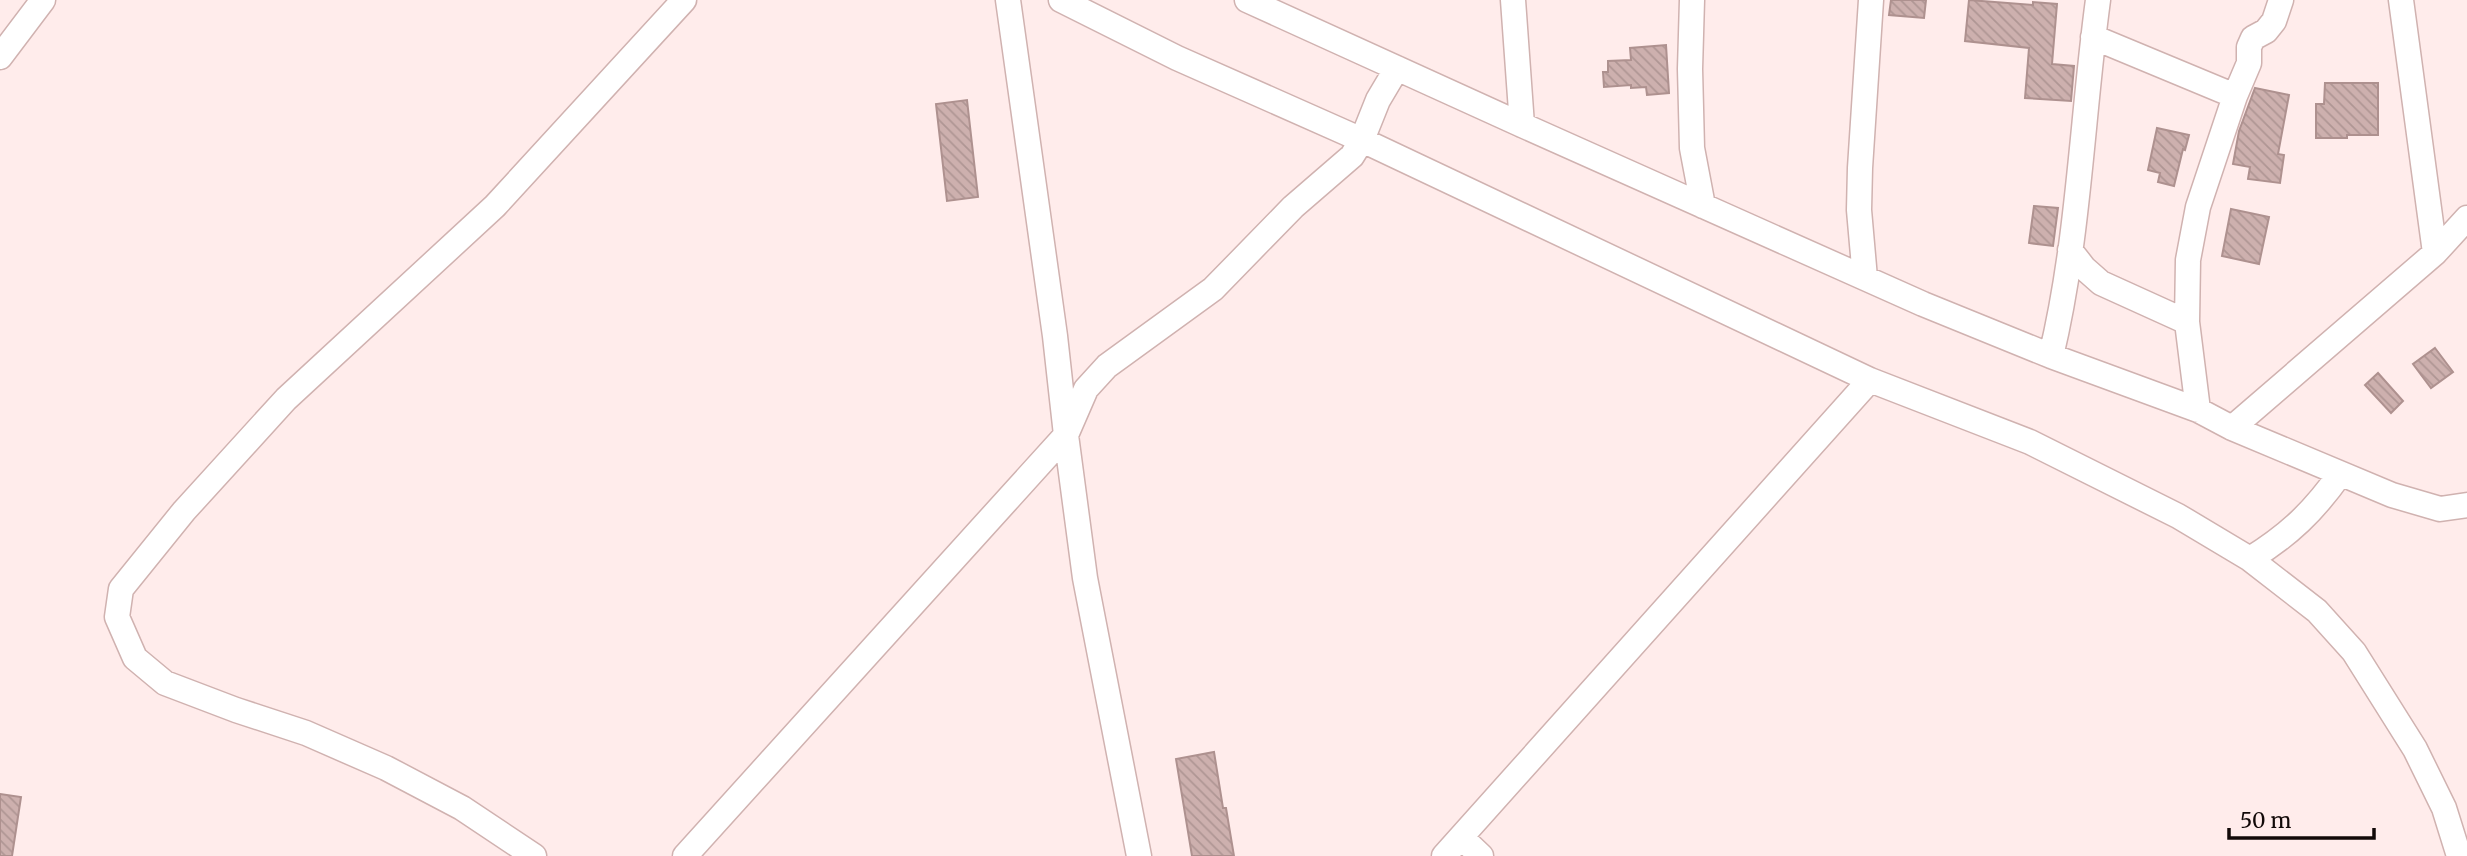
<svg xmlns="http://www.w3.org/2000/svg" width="2467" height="856" font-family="Merriweather,serif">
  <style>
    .building { fill: url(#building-back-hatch); stroke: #ae918f; stroke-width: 2 }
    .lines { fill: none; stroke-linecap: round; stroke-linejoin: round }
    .minor-casing { stroke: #d0b2b0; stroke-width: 27 }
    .minor { stroke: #fff; stroke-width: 24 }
  </style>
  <defs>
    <pattern id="building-back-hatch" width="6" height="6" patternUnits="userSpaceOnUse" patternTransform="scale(1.75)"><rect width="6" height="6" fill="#cdb0ae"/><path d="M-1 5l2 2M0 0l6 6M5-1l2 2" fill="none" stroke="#af9694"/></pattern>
  </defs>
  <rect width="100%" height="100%" fill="#ffeceb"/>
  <path class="building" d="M1891,0H1926L1924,18L1889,15Z
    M1969,0L2033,5V2L2057,4L2052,64L2074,66L2071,101L2025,98L2029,48L1965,41Z
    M1666,45L1669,93L1647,95L1646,87L1631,88V85L1604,87L1603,72H1608V61L1631,60L1630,48Z
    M2325,83H2378V135H2347V138H2316V104H2324Z
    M2255,88L2289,95L2278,154L2284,155L2280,183L2248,179L2250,167L2233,164L2239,131Z
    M967,100L978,197L947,201L936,104Z
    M2157,128L2189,135L2185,150L2183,149L2174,186L2158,182L2160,173L2148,170Z
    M2034,206L2058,208L2053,246L2029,243Z
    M2231,209L2269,217L2259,264L2222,256Z
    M2435,348L2453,372L2431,388L2413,364Z
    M2378,373L2403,401L2391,413L2365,385Z
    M1214,752L1223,808H1226L1234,856H1192L1176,759Z
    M0,794L21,797L12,856H0Z"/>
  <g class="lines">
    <g class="minor-casing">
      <path id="minor" d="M1008,0L1055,336L1066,435L1085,578L1139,856
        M1061,0L1177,58L1362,140L1870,380L2030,442L2178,516L2250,559L2317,611L2354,652L2415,749L2444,808L2459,856
        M1247,0L1522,125L1923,304L2051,356L2198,410L2232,428L2392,495L2440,509L2467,505
        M1513,0L1522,125
        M1692,0L1690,69L1692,148L1703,206
        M2401,0L2435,253
        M2093,37L2235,96
        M0,57L43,0
        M2070,250L2084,268L2101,283L2187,322
        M1865,278L1859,210L1860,168L1871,0
        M2051,356C2079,239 2082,118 2098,0
        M2198,410L2187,322L2188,260L2198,207L2235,96L2249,63V47L2253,38L2266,31L2274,21L2281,0
        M2232,428L2435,253L2467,218
        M2250,559C2289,535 2314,511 2340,474
        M1461,837L1481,856
        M534,856L462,808L386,768L306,733L236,710L165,683L135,658L117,617L121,589L184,511L286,399L495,206L684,0
        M685,856L1066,435L1086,389L1107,366L1213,289L1293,207L1352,156L1362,140L1378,100L1397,68
        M1444,856L1870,380"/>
    </g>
    <use href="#minor" class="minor"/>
  </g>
  <path d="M2229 828v10h145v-10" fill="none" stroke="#120908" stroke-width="3.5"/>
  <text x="2240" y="828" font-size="21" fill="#120908" stroke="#ffeceb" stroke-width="5" paint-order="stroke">50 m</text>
</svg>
